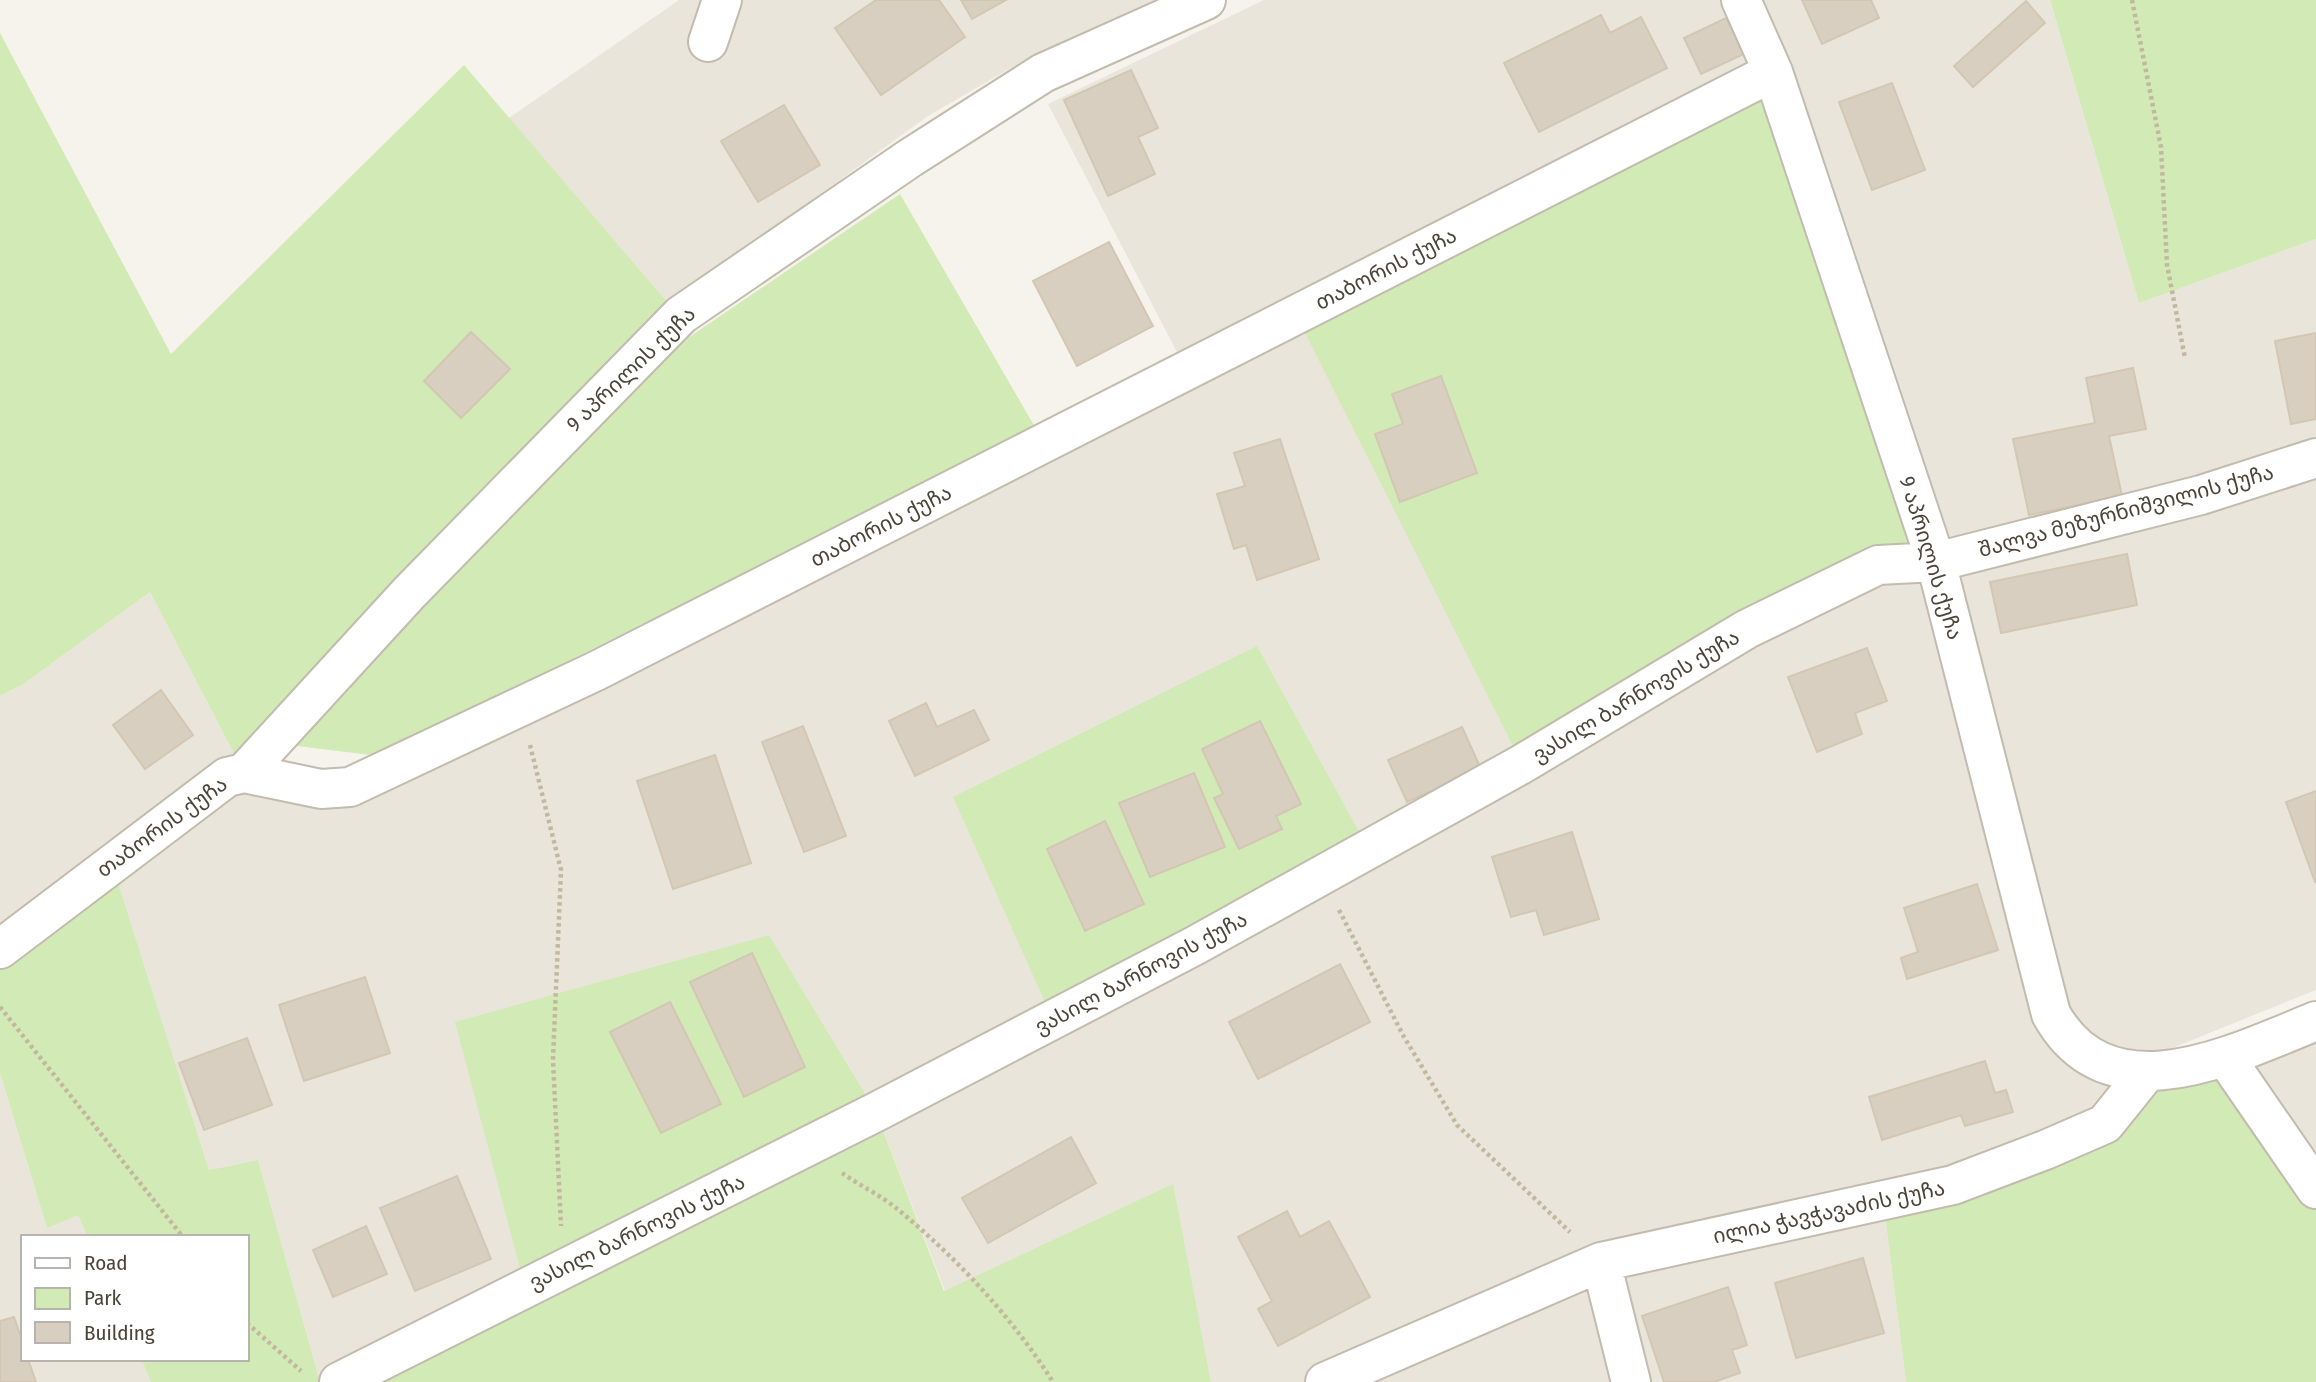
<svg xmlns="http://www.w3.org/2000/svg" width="2316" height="1382" font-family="'Fira Sans Condensed','Noto Sans Georgian',sans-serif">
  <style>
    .residential { fill: #eae5da }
    .green { fill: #d2eab5 }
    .building { fill: #d8cfc1; stroke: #d3c7b4; stroke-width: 2 }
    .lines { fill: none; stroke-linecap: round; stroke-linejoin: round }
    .minor-casing { stroke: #c2bbae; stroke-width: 42 }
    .path { stroke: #c4b79f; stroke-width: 4.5; stroke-dasharray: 3.5 3.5; stroke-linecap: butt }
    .minor { stroke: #fff; stroke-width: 38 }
    .labels { text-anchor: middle; stroke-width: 5; stroke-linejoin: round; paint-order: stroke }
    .street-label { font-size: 21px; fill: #4b4439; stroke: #fff }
  </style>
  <rect width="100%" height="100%" fill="#f6f3ec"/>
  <path class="residential" d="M679,0H1169L1033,55L928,116L669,304L509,118Z
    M1264,0H1730L1762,70L1180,358L1048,104Z
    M1759,0H2050L2139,303L2316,239V990L2155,1055L2115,1053L2078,1019L2054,979L1949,534L1782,44Z
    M1296,315L1679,668L1936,562L2051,1015L2127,1072L2105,1124L1883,1200L1906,1382H1211L1172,1185L945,1291L876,1112L339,1382H320L258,1160L209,1170L112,865L0,949V696L22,685L150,592L244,773L321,789Z
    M2316,1021V1189L2225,1057Z
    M0,1073L47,1228L78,1214L88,1237H23V1359H141L151,1382H0Z"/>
  <path class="green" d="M2050,0H2316V239L2139,303Z
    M0,33L171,354L464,65L669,304L244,773L150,592L22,685L0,696Z
    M1773,72L1936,562L1878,565L1522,764L1296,315Z
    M900,194L1035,427L379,756L289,745L657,359Z
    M1257,646L1368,848L1053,1020L953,797Z
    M112,864L209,1170L258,1160L320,1382H151L141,1359H247V1237H88L78,1215L47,1228L0,1073V949Z
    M769,935L876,1112L944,1291L1173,1184L1211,1382H339L525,1287L455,1022Z
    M2225,1057L2316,1189V1382H1906L1883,1200L2045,1150L2146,1073Z"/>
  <path class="building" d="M876,0H939L965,37L881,95L835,28Z
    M961,0H1006L972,19Z
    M1802,0H1871L1879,18L1822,44Z
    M2026,1L2045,23L1973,87L1954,66Z
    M1601,15L1610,33L1641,17L1667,68L1539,132L1504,63Z
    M1726,18L1744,54L1701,74L1684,38Z
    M1131,70L1158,128L1138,137L1155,174L1108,196L1064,100Z
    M1892,83L1925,170L1872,190L1839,102Z
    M784,105L820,165L758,202L721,141Z
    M1109,242L1153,326L1077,366L1033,281Z
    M471,332L510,369L461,418L424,381Z
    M2316,333V419L2291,424L2275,341Z
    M2133,368L2146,429L2109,436L2122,496L2029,515L2013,439L2095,423L2086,378Z
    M1441,376L1477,473L1400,502L1375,434L1403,424L1392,394Z
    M1280,439L1319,559L1257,580L1246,545L1234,549L1217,494L1245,486L1234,453Z
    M2127,554L2137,605L2001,633L1990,582Z
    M1867,648L1887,701L1855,713L1862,734L1817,752L1788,677Z
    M161,690L193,735L145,769L113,725Z
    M926,703L937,727L974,710L989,740L915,776L889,721Z
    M1260,721L1301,804L1276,816L1282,829L1239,849L1214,798L1223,794L1202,749Z
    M803,726L846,836L804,852L762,742Z
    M1462,727L1481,769L1407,802L1388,760Z
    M715,755L751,863L673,889L637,781Z
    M1194,773L1225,847L1150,877L1119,803Z
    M2316,791V881L2315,882L2286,802Z
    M1105,821L1144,904L1085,931L1047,849Z
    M1572,832L1599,919L1544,935L1536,910L1511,917L1492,857Z
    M1977,884L1998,950L1907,979L1901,958L1918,952L1904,908Z
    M752,953L805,1067L744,1097L690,982Z
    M1340,964L1370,1022L1258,1079L1229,1022Z
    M365,977L390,1053L304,1081L279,1005Z
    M670,1002L721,1104L661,1133L610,1032Z
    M247,1038L272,1105L204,1130L179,1063Z
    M1985,1061L1995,1093L2006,1090L2013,1112L1965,1126L1961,1115L1882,1140L1869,1097Z
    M1071,1137L1096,1183L988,1243L962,1198Z
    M457,1176L491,1259L415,1291L380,1208Z
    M1287,1211L1300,1237L1329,1221L1370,1297L1278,1346L1258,1309L1272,1301L1238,1237Z
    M366,1226L387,1274L333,1297L313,1250Z
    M1863,1258L1884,1333L1796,1358L1775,1283Z
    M1728,1287L1747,1345L1732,1350L1740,1373L1714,1382H1664L1642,1316Z
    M14,1317L23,1343V1359H28L36,1382H0V1321Z"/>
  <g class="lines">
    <g class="minor-casing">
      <path id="minor" d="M1741,0L1773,72L1936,562L2051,1014C2109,1118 2234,1054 2316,1021
        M708,42L722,0
        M244,773L409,593L681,315L910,158L1043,73L1206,0
        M0,949L227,777L244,773L321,789L350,787L596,671L1773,72
        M2225,1057L2316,1189
        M1601,1262L1631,1382
        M339,1382L876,1112L1196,945L1522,764L1747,629L1878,565L1936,562L2201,495L2316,458
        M1325,1382L1601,1262L1953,1185L2045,1150L2105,1124L2146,1073"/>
    </g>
    <path class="path" d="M2132,0L2161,147L2167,265L2185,358
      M530,745L561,870L553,1060L561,1226
      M1339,910L1404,1037L1457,1125L1570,1232
      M0,1007L183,1237
      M842,1173C859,1185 880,1195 896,1208C956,1257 1012,1317 1053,1382
      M247,1323L301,1371"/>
    <use href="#minor" class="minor"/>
  </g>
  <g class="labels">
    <g class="street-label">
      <text transform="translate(1386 269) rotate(-27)" y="7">თაბორის ქუჩა</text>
      <text transform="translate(631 369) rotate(-44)" y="7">9 აპრილის ქუჩა</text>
      <text transform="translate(2126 511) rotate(-15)" y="7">შალვა მეზურნიშვილის ქუჩა</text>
      <text transform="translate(881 526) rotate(-27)" y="7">თაბორის ქუჩა</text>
      <text transform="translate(1931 558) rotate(73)" y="7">9 აპრილის ქუჩა</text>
      <text transform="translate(1636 696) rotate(-31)" y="7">ვასილ ბარნოვის ქუჩა</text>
      <text transform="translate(162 827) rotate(-36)" y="7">თაბორის ქუჩა</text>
      <text transform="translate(1141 973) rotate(-28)" y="7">ვასილ ბარნოვის ქუჩა</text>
      <text transform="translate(1829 1212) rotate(-12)" y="7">ილია ჭავჭავაძის ქუჩა</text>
      <text transform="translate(637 1232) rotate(-26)" y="7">ვასილ ბარნოვის ქუჩა</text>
    </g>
  </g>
  <rect x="21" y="1235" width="228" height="126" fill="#ffffff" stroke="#b7b4b0" stroke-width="2"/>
  <rect x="35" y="1258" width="35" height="10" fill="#ffffff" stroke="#b7b4b0" stroke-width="2"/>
  <text x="84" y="1270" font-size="21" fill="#4b4439">Road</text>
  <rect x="35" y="1288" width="35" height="21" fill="#d2eab5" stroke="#b7b4b0" stroke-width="2"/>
  <text x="84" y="1305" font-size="21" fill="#4b4439">Park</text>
  <rect x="35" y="1322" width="35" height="21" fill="#d8cfc1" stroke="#b7b4b0" stroke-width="2"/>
  <text x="84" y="1340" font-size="21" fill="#4b4439">Building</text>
</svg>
